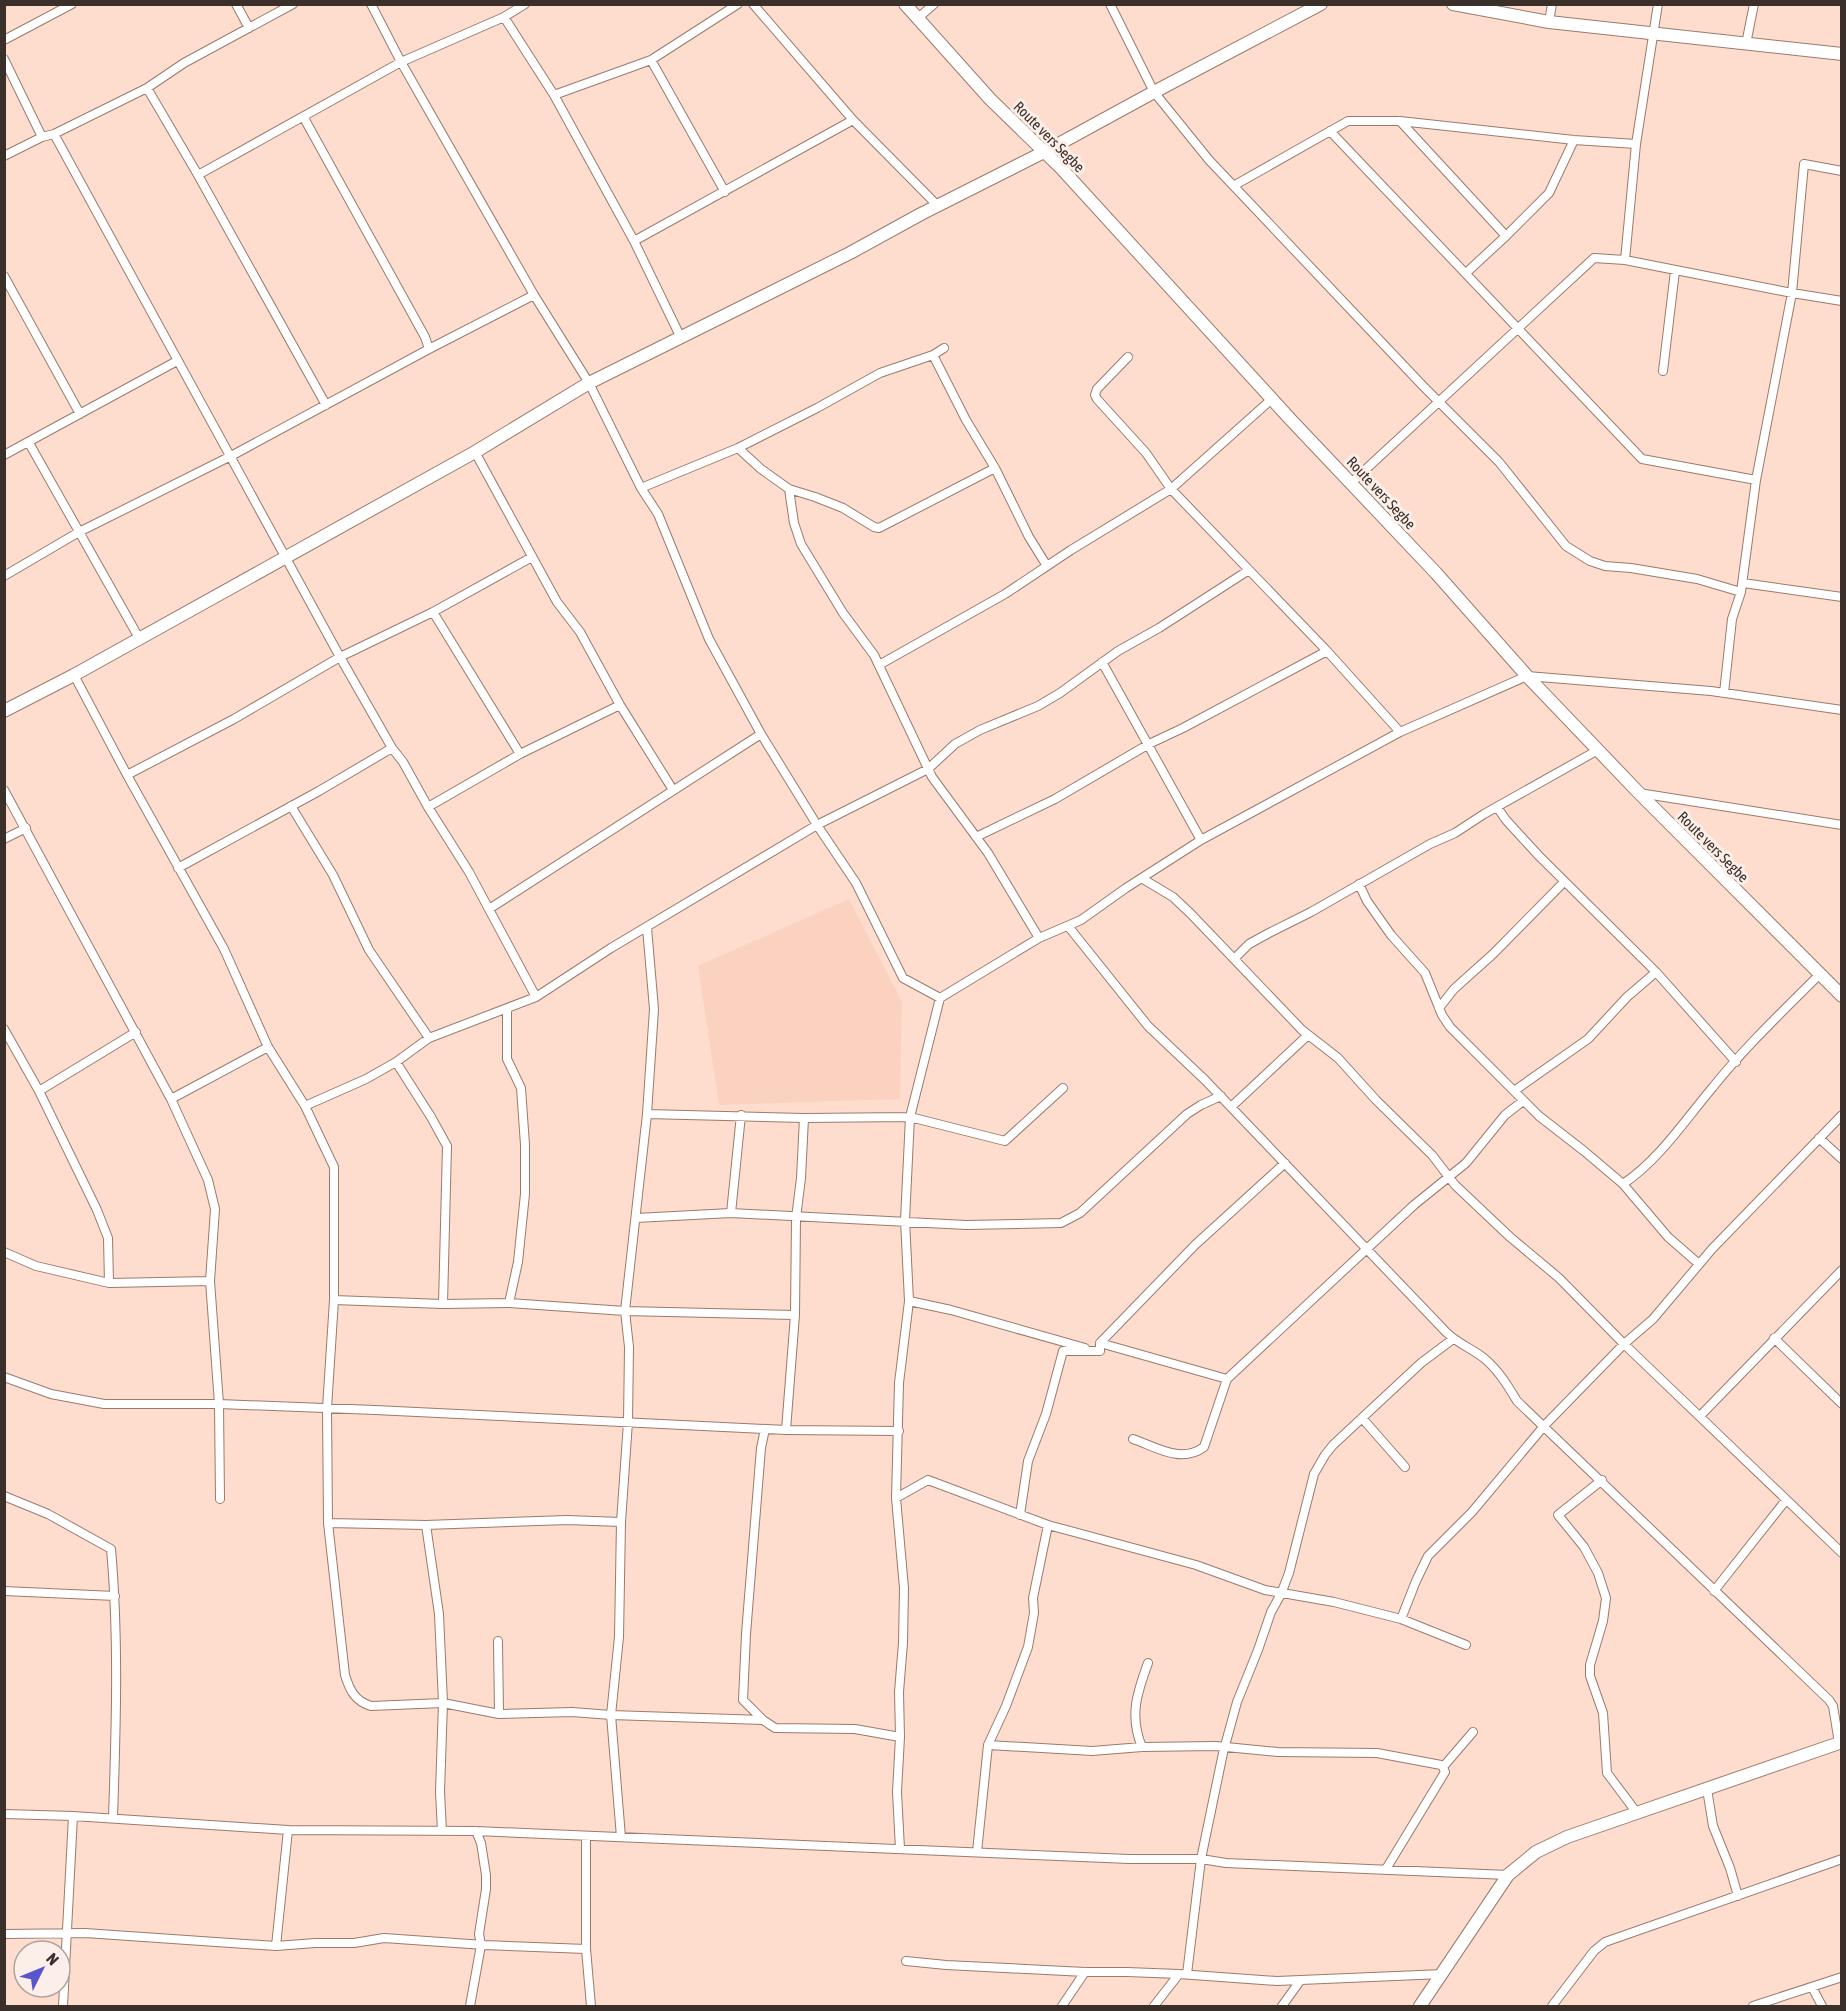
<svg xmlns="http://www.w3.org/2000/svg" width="1846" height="2011" font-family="'Asap Condensed',sans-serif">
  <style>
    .built { fill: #fad2bf }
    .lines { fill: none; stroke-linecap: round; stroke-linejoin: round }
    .street-casing { stroke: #997b6d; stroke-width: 10 }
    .secondary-casing { stroke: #997b6d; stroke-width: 14 }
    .street { stroke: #fff; stroke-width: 8 }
    .secondary { stroke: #fff; stroke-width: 12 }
    .labels { text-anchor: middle; stroke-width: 6; stroke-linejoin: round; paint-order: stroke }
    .street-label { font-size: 15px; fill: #3b2f29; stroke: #fcefe9 }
  </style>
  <rect width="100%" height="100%" fill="#feddce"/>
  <path class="built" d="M849,899L902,1002L900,1099L719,1105L698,966Z"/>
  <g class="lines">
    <g class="street-casing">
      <path id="street" d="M236,4L249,28
        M371,4L401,62L534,295L589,383L641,488L658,514L709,639L761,734L817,825L856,883L903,978L940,998
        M753,4L853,120L938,206
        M1110,4L1154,92L1209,160L1423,386L1499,462L1566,546L1590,561L1605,566L1631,568L1697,579L1741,592L1756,480L1792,293L1804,164L1842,171
        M504,17L554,95L634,241L681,338
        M918,18L934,4
        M1549,22L1552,4
        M4,40L72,4
        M1746,44L1754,4
        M4,59L42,137
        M651,60L725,192
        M147,88L198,175L326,405
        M554,95L651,60L738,4
        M304,118L425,337L429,349
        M1400,121L1506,236
        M1330,131L1642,459L1756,480
        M54,134L340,657L392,748L403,762L428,807L469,872L536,997
        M4,156L42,137L54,134L147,88L184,63L293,4
        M198,175L401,62L504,17L525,4
        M1235,185L1348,121H1400L1574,140L1636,144
        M634,241L853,120
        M1625,260L1636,144L1658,4
        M1466,273L1506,236L1549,193L1574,140
        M4,276L80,414
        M933,355L966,420L995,468L1029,537L1047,566
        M1128,357L1097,389L1095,395L1097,399L1146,453L1171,489L1327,651L1400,732
        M1663,371L1675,271
        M29,443L139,638
        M738,448L761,469L789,489L815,497L843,508L874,527L879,528L995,468
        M475,452L557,602L580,632L620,705L673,790
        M4,455L177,361
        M1352,482L1594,258L1625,260L1792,293L1842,301
        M641,488L738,448L817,408L880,373L933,355L944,348
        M789,489L794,523L801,544L843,613L874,655L932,777L988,853L1039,938
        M4,576L79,532L231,456L429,349L534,295
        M1743,583L1842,597
        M433,612L520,754
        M1102,662L1201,840
        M879,665L1005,594L1071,550L1171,489L1273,398
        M74,675L127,775L224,949L268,1047L305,1106L366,1079L396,1062L429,1038L536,997L611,948L817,825L928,769L955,744L980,730L1038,706L1060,693L1118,651L1159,628L1249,570
        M1724,693L1732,619L1741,592
        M127,775L234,719L340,657L433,612L532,557
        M4,790L171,1099L208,1180L215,1209L210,1281L219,1404L220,1499
        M1639,793L1842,825
        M291,806L333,875L369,950L429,1038
        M428,807L520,754L620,705
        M1497,807L1506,820L1539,856L1656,972L1736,1062
        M976,837L1055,799L1149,744L1183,728L1327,651
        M4,839L26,828
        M178,868L319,791L392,748
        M1143,879L1173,897L1191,914L1302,1030L1338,1058L1376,1100L1432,1155L1455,1185L1510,1237L1559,1278L1624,1344L1842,1553
        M1359,884L1367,901L1391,935L1425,973L1442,1015L1450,1027L1539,1116L1584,1151L1623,1184L1668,1237L1699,1264
        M489,909L761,734
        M1068,926L1148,1026L1205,1080L1446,1332C1458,1344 1473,1349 1485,1359C1499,1371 1508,1386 1517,1401L1829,1700L1833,1706L1839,1743
        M1234,959L1249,944L1269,933L1311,912L1430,844L1455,833L1484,814L1598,750
        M1439,1008L1454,989L1493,954L1564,882
        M507,1010V1059L521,1088L525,1145V1194L518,1262L509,1303
        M4,1029L39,1091L97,1210L108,1238L109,1283
        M396,1062L431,1117L447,1146L443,1304
        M39,1091L136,1032
        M1514,1091L1588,1039L1627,997L1656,972
        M171,1099L268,1047
        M305,1106L334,1167V1300L327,1408L328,1523L345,1675C350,1691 355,1701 371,1706L443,1703L499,1714L572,1712L611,1715L763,1720
        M1231,1107L1308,1035
        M647,1114L804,1118L910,1117L1005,1141L1063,1088
        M1819,1138L1842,1159
        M1623,1184C1659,1160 1685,1120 1713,1087C1745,1047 1784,1010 1820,974
        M731,1213L741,1115
        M636,1218L731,1213L966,1225L1061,1223L1080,1213L1187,1114L1201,1105L1221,1096
        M4,1252L36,1266L109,1283L210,1281
        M334,1300L443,1304L509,1303L625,1311L795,1315
        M909,1301L951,1310L1085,1348
        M1774,1338L1842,1404
        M1100,1343L1195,1245L1285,1163
        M1100,1351V1343L1227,1379L1414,1205L1466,1163L1505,1115L1523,1101
        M4,1377L51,1394L104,1404H219L375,1410L786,1430L899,1431
        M1700,1416L1842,1270
        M1362,1418L1405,1467
        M765,1429L761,1448L746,1634L743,1700L763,1720L775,1728L855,1729L900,1737
        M786,1430L795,1315L796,1218L801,1178L804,1118
        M1133,1439C1156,1447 1181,1464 1204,1447L1227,1379
        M1602,1480L1558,1515L1584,1547L1598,1573L1606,1598L1603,1621L1590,1665V1676L1603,1713L1607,1773L1637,1813
        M4,1496L48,1514L111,1549C119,1639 116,1728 113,1818
        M896,1498L928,1480L1048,1525L1196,1565L1265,1590L1334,1602L1401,1619L1416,1581L1428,1556L1472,1512L1544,1426L1624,1344L1653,1319L1712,1249L1842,1115
        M1020,1515L1028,1461L1046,1414L1063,1351H1100
        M328,1523L426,1525L439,1614L443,1703L440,1792L442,1831
        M426,1525L567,1520L621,1522
        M4,1591L115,1596
        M1714,1591L1786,1500
        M1401,1619L1466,1645
        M498,1641L499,1714
        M988,1745L1092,1751L1142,1747L1216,1746L1278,1752L1377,1753L1441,1765L1443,1767
        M1142,1747C1129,1716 1137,1693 1148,1663
        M1707,1789L1713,1826L1730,1868L1738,1896
        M4,1814L73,1816L288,1830L476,1831L1129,1859H1201L1226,1863L1508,1875
        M621,1837L611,1715L619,1637L621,1522L628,1422L629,1347L625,1311L647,1114L654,1009L647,928
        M900,1849L897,1792L900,1737L899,1692L903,1643L904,1588L896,1498L899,1383L909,1301L905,1220L910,1117L940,998L1039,938L1081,920L1126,888L1201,840L1400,732L1527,676L1711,691L1842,710
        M977,1852L988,1745L1006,1706L1028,1647L1034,1613L1033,1598L1048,1525
        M1386,1869L1445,1772L1443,1767L1473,1732
        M4,1934L85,1933L276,1946L315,1943H354L384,1938L484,1945L586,1949L591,2006
        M276,1946L288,1830
        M586,1949V1836
        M906,1961L946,1965L1085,1972H1127L1179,1974L1277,1981L1443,1974
        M1187,1974L1201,1859L1223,1753L1237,1702L1258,1650L1271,1612L1281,1594L1289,1573L1314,1474L1325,1455L1333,1445L1421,1363L1453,1339
        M1812,1987L1822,2006
        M63,2006L73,1816
        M470,2006L481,1945L479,1934L486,1889V1875L481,1843L476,1831
        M1062,2006L1085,1972
        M1154,2006L1179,1974
        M1282,2006L1300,1981
        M1552,2006L1594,1951L1605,1942L1842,1859
        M1753,2006L1842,1977"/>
    </g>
    <g class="secondary-casing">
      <path id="secondary" d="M905,4L990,99L1061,168L1291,420L1436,573L1527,676L1639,793L1842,996
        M1453,4L1549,22L1842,54
        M4,711L74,675L475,452L589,383L850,253L921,214L1044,152L1154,92L1321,4
        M1420,2006L1508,1875L1536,1852L1567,1837L1842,1742"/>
    </g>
    <use href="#street" class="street"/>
    <use href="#secondary" class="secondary"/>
  </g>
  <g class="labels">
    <g class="street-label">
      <text transform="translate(1049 137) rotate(45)" y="5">Route vers Segbe</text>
      <text transform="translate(1381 493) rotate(47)" y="5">Route vers Segbe</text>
      <text transform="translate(1713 847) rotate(45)" y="5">Route vers Segbe</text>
    </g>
  </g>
  <rect width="1846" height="2011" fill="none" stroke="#3b2f29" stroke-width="12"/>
  <g transform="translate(42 1969) rotate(47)"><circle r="28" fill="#fcefe9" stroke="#afa29c" stroke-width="1.5"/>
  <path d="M0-4.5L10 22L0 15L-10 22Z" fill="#5955cd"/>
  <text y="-9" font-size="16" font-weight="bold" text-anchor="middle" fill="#3b2f29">N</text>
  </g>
</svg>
